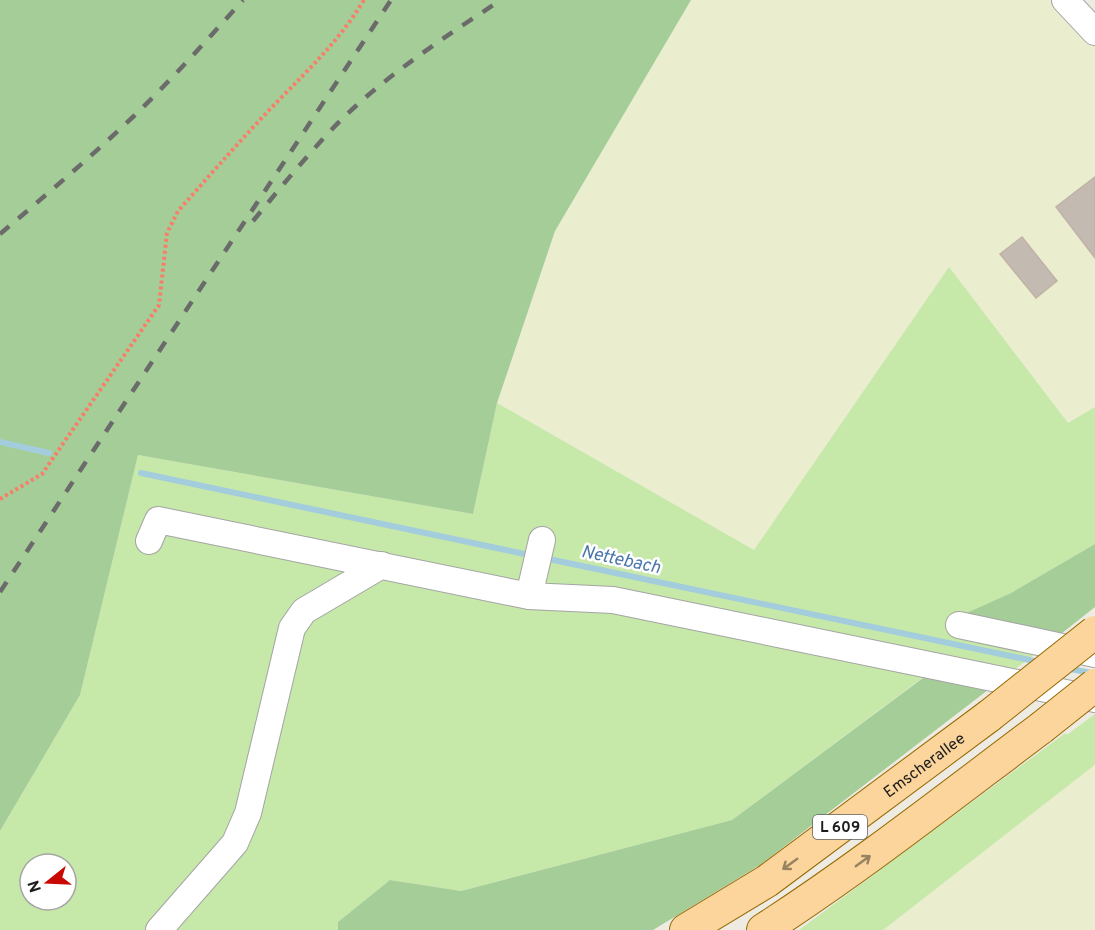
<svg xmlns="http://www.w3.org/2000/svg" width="1095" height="930" font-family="Overpass,sans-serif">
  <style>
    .farmland { fill: #eaedce }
    .grass { fill: #c6e8a8; fill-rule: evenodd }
    .forest { fill: #a5cd97 }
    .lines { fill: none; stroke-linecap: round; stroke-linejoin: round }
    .stream { stroke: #a3cddc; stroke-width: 6 }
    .building { fill: #c3bab2; stroke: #c0b2a5; stroke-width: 1.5 }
    .minor-casing { stroke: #a4a4a4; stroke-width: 28 }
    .major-casing { stroke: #956901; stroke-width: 34 }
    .path { stroke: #f97d69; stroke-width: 4; stroke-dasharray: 3 3; stroke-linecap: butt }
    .minor { stroke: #fff; stroke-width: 26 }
    .major { stroke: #fbd59b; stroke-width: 32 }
    .rail { stroke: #6b6b6b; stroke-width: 4.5; stroke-dasharray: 12 12; stroke-linecap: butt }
    .major-bridge-casing { stroke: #956901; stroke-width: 34; stroke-linecap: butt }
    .major-bridge { stroke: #fbd59b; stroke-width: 32 }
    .oneway { stroke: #978262 }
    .labels { text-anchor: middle; stroke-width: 5; stroke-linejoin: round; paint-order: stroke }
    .shield { fill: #fff; stroke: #616161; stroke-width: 1.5 }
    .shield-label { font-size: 15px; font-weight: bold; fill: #1d1d1d }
    .street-label { font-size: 16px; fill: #1d1d1d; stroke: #fff }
    .water-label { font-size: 18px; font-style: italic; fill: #4a77ab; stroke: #fff }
  </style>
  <rect width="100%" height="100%" fill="#eeebe3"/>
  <path class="farmland" d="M691,0H1052L1095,46V407L1068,423L949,267L754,550L497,403L555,231Z
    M1095,764V930H883L1092,767Z"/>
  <path class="grass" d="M949,267L1068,423L1095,407V544L1011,593L961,616L1052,641L997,683L934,669L732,820L461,891L390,880L338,922V930H0V831L80,695L138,455L473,514L497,403L754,550ZM30,864H66V900H30Z
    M1095,714V764L1092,767L883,930H799L1064,734H1068Z"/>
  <path class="forest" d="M0,0H691L555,231L497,403L473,514L138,455L80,695L0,831Z
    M1095,544V607L1052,641L960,616L1011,593Z
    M935,669L997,683L760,865L653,930H338V922L390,880L461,891L732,820Z"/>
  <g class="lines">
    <path class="stream" d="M0,442L49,453
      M141,473L534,556
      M544,558L1039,662
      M1066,668L1091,673"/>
  </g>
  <path class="building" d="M1095,177V258L1056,207Z
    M1022,237L1057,281L1036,298L1000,254Z"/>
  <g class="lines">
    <g class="minor-casing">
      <path id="minor" d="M1065,0L1095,32
        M149,541L158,520L529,596L613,600L1095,699
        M529,596L542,540
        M959,625L1095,654
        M159,930L235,843L248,813L292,628L304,611L382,565"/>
    </g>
    <g class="major-casing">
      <g id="major">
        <path id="s1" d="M686,930L767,881L989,716"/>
        <path d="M763,930C859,868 949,797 1041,728"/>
      </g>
    </g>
    <path class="path" d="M0,499L42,474L159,305L167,233L178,211C211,174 243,137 277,102C311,67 338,42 364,0"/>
    <use href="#minor" class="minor"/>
    <use href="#major" class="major"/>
    <path class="rail" d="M253,221C282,186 311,150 343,118C387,75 449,34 501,0
      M0,234C46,195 92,156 135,115C173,78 208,39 243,0
      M0,592L391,0"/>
    <g class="major-bridge-casing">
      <path id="major-bridge" d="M989,716L1095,632
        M1041,728L1095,685"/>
    </g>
    <use href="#major-bridge" class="major-bridge"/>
  </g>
  <defs><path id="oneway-shaft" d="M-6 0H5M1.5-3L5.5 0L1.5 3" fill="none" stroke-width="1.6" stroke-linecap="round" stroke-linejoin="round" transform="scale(1.5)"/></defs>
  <g class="oneway">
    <use href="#oneway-shaft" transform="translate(863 861) rotate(-36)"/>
    <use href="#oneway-shaft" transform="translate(790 864) rotate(144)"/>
  </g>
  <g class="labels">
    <rect class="shield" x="813" y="815" width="54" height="24" rx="4.5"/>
    <g class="shield-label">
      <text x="840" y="832">L 609</text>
    </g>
    <g class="street-label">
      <text dy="6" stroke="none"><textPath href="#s1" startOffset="290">Emscherallee</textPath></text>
    </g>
    <g class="water-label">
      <text transform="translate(621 559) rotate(12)" y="6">Nettebach</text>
    </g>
  </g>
  <g transform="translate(48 882) rotate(252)"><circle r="28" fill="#ffffff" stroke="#a5a5a5" stroke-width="1.5"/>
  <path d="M0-4.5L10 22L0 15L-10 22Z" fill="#c80801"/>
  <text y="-9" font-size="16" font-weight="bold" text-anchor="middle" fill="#1d1d1d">N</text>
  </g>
</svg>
